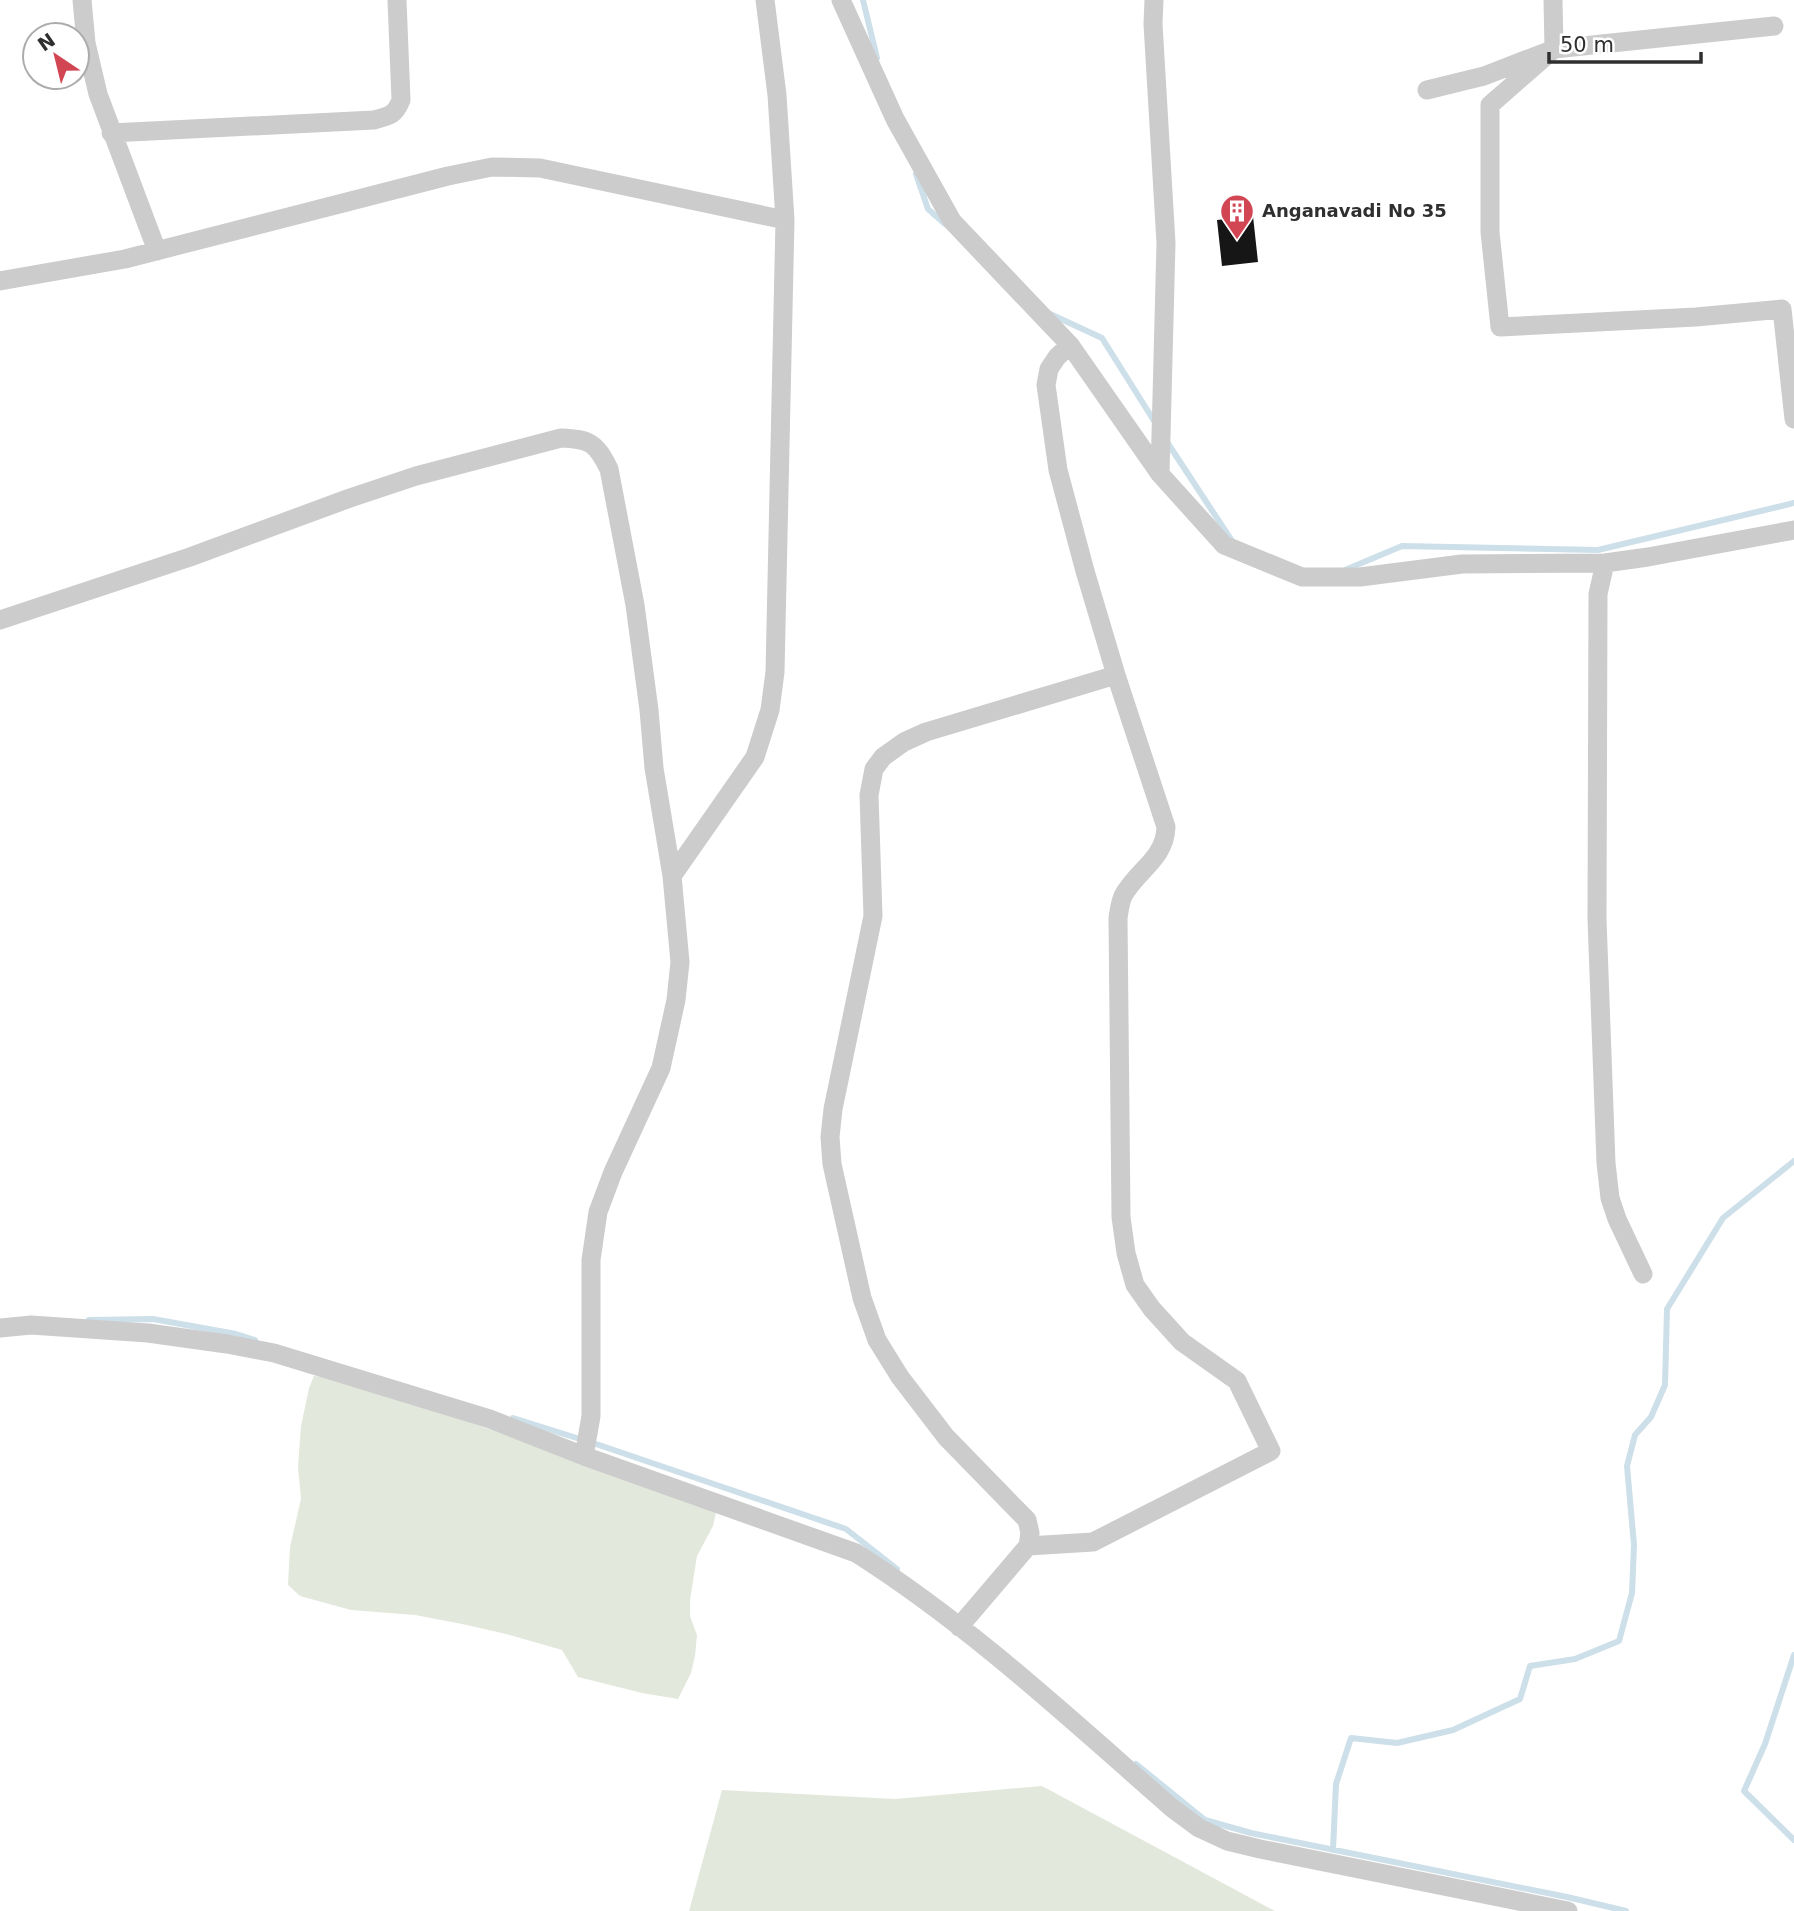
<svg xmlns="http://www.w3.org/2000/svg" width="1794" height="1911" font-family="'DejaVu Sans',sans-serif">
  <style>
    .green { fill: #e3e8dc }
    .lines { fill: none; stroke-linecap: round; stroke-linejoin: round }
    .stream { stroke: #cddfe9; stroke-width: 6 }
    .building { fill: #161616 }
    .street { stroke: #ccc; stroke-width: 19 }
    .labels { text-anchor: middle; stroke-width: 7; stroke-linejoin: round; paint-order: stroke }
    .poi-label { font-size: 18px; font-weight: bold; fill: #2f2f2f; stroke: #fff; text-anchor: start }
  </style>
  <rect width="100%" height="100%" fill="#fff"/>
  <path class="green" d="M314,1376L340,1379L405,1400L717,1508L713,1526L697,1556L690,1600V1616L697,1635L695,1656L691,1673L678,1699L642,1693L578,1677L562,1650L506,1634L462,1624L415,1615L351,1610L300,1596L288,1585L290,1547L301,1499L298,1467L301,1426L309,1388Z
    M1042,1786L1275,1911H689L722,1790L895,1799Z"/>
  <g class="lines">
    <path class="stream" d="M863,0L877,58
      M916,174L928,209L945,224
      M1048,313L1102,338L1156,424
      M1167,442L1232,541
      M1345,570L1402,546L1598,550L1794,503
      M89,1320L153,1319L236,1334L255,1340
      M513,1418L599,1445L846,1529L897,1569
      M1794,1655L1765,1744L1744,1791L1794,1840
      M1136,1764L1205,1820L1251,1833L1567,1897L1626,1911
      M1333,1850L1336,1784L1351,1738L1397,1743L1453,1730L1520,1699L1530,1666L1575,1659L1619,1641L1632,1593L1634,1545L1627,1466L1635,1435L1651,1417L1665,1385L1667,1309L1723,1218L1794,1161"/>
  </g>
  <path class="building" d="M1253,216L1258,262L1222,266L1217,220Z"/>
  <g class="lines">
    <path class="street" d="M82,0L86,43L98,94L157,251
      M841,0L895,119L952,221L1070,345L1160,474L1224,545L1302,577H1360L1462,564L1605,563
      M1154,0L1153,24L1166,243L1160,474
      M1553,0L1554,49L1490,105V232L1500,327L1696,317L1782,309L1794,419
      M1427,90L1484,76L1554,49L1774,26
      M111,133L374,120C390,116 395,115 401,100L397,0
      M0,281L125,259L448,176L492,167L540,168L785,220
      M0,620L190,557L350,498L416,476L561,438C590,439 596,443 609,469L635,605L649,710L654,768L672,876L680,962L676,1000L661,1068L613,1172L598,1212L591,1260V1416L584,1456
      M672,876L755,757L770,710L775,672L785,220L777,95L765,0
      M1643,1274L1617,1219L1610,1198L1606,1163L1597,919L1598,594L1605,563L1648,557L1794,530
      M0,1328L31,1325L148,1333L227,1344L274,1353L490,1419L584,1456L856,1553C971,1626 1070,1719 1172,1808L1199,1828L1227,1841L1260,1849L1568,1911
      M1028,1546L1093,1542L1271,1451L1237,1381L1182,1342L1152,1309L1135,1285L1126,1253L1121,1217L1118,918C1119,911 1120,903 1123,896C1137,870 1165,859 1166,827L1116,675L1085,571L1058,470L1046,385L1049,369L1057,357L1070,345
      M959,1627L1028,1546L1030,1533L1027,1520L946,1437L900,1377L877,1340L862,1298L832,1164L830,1137L833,1109L873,916L869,795L874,769L883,757L904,742L926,732L1116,675"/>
  </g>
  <defs>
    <g id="building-pin" transform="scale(1.75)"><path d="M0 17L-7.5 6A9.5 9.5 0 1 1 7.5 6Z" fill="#d24654" stroke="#fff"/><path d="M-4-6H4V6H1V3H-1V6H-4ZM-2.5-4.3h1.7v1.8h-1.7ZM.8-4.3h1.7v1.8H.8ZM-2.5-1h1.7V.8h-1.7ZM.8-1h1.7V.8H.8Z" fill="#fff"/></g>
  </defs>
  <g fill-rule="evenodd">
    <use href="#building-pin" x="1237" y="211"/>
  </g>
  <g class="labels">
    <g class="poi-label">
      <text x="1262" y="217">Anganavadi No 35</text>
    </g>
  </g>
  <g transform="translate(56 56) rotate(325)"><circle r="33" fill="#ffffff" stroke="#acacac" stroke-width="2"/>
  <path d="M0-5L12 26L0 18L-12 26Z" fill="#d24654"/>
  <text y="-10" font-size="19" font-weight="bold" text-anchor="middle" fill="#2f2f2f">N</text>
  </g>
  <path d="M1549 52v10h152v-10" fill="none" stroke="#2f2f2f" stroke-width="3.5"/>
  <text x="1560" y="52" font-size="21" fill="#2f2f2f" stroke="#ffffff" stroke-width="5" paint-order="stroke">50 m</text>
</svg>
